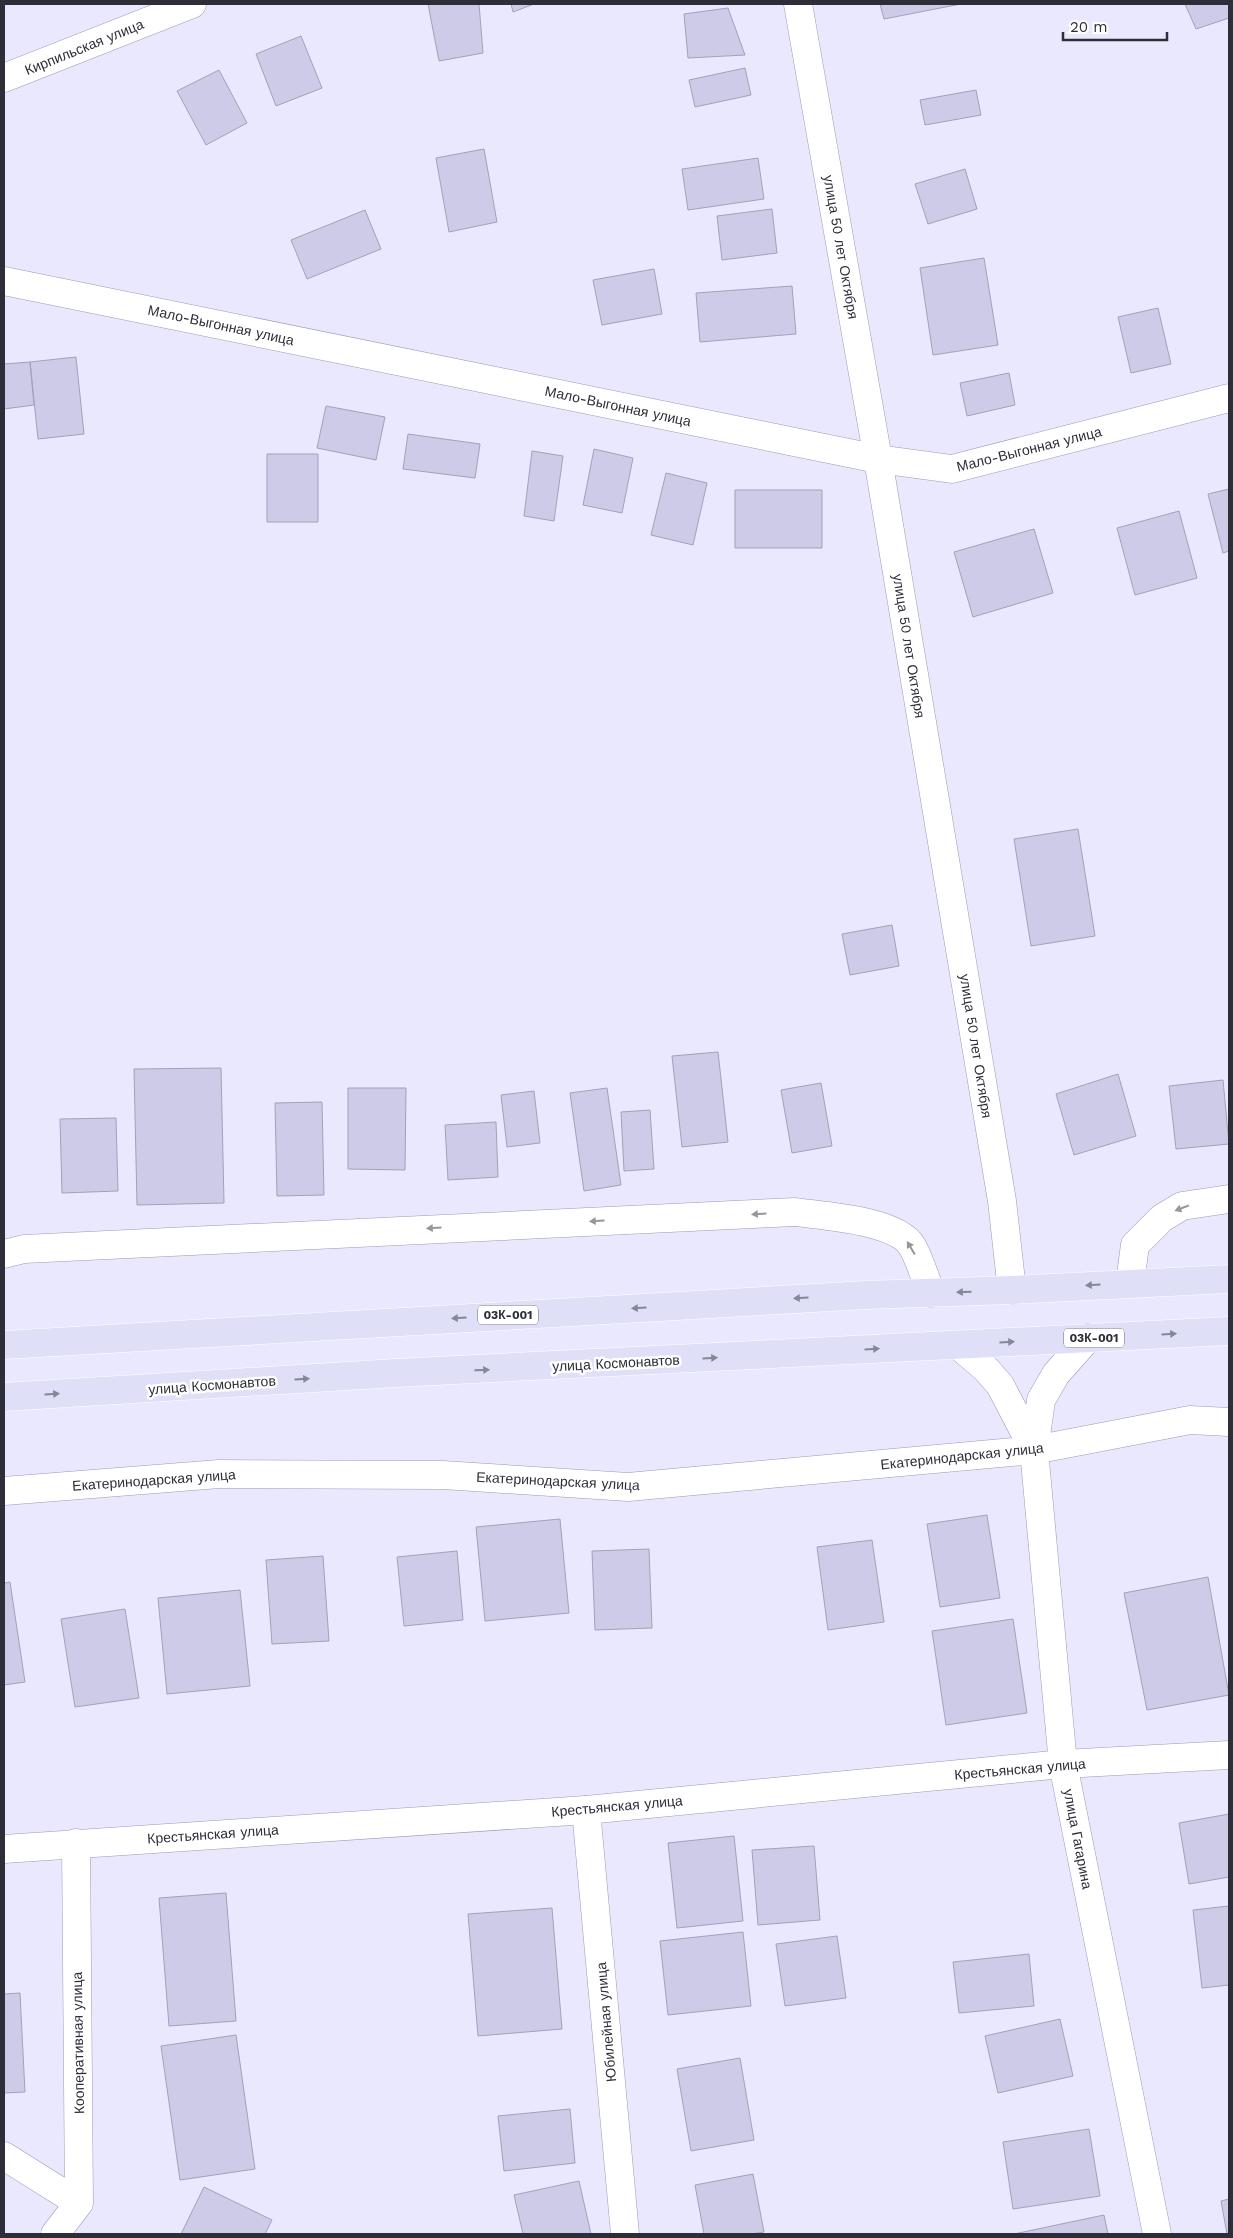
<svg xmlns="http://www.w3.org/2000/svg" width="1233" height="2238" font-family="'Work Sans',sans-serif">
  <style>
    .building { fill: #cdcbe7; stroke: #a2a1bb }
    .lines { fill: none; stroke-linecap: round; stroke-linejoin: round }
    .street-casing { stroke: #9c9ab5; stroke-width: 29 }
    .secondary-casing { stroke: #9c9ab5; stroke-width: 29 }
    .primary-casing { stroke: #fff; stroke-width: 29 }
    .street { stroke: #fff; stroke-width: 28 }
    .secondary { stroke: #fff; stroke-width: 28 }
    .primary { stroke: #e0dff8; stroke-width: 28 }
    .oneway { fill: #96969c }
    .oneway2 { fill: #878698 }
    .labels { text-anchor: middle; stroke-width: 5; stroke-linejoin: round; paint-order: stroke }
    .shield { fill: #fff; stroke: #6d6d74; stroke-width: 1 }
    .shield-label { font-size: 12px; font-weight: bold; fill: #2e2e38 }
    .street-label { font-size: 14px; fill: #2e2e38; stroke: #fff }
  </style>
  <rect width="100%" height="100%" fill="#e9e8fe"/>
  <path class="building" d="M428,4H479L483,53L439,61Z
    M511,4H534L513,12Z
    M880,4H961L884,19Z
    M1185,4H1229V18L1196,29Z
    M728,8L745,55L688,58L684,14Z
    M301,36L322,88L276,106L256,54Z
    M745,68L751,95L695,107L689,80Z
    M219,70L247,123L206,145L177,91Z
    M976,90L981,115L925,125L920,100Z
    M484,149L497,222L449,232L436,158Z
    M758,158L764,199L688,210L682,169Z
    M965,169L977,209L928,224L915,184Z
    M772,209L777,253L722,260L717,216Z
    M365,210L381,249L307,279L291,240Z
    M984,258L998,345L933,355L920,268Z
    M654,269L662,314L602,325L593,280Z
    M792,286L796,334L700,342L696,293Z
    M1158,308L1171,364L1131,373L1118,317Z
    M76,357L84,434L38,439L30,362Z
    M30,362L34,405L4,409V364Z
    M1009,373L1015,405L967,416L960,383Z
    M326,406L385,417L376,460L317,448Z
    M408,434L480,444L475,478L403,469Z
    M594,449L633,458L622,513L583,505Z
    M532,451L563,456L554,521L524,516Z
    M267,454H318V522H267Z
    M666,473L707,483L693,545L651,535Z
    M1229,489V551L1223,553L1208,494Z
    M735,490H822V548H735Z
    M1179,511L1197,578L1135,595L1117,528Z
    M1034,529L1053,593L973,617L954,552Z
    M1078,829L1095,936L1031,946L1014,839Z
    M892,925L899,966L850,975L842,934Z
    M718,1052L728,1142L682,1147L672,1056Z
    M221,1068L224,1203L137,1205L134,1069Z
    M1118,1074L1136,1136L1074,1155L1056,1094Z
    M1223,1080L1229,1144L1176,1149L1169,1086Z
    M821,1083L832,1146L792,1153L781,1090Z
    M348,1088H406L405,1170L348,1169Z
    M607,1088L621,1185L584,1191L570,1093Z
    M534,1091L540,1143L507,1147L501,1095Z
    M322,1102L324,1195L277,1196L275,1103Z
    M650,1110L654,1169L624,1171L621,1112Z
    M116,1118L118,1191L62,1193L60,1119Z
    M496,1122L498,1177L448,1180L445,1125Z
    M987,1515L1000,1598L940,1607L927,1524Z
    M560,1519L569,1613L485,1621L476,1527Z
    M872,1540L884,1622L828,1630L817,1547Z
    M649,1549L652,1628L595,1630L592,1551Z
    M457,1551L463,1620L404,1626L397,1557Z
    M323,1556L329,1641L272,1644L266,1560Z
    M1208,1577L1229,1695L1147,1710L1124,1593Z
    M10,1582L25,1682L4,1685V1583Z
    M240,1590L250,1686L167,1694L158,1598Z
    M125,1609L139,1698L75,1707L61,1619Z
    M1013,1619L1027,1713L946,1725L932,1631Z
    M1229,1814V1877L1189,1884L1179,1823Z
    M734,1836L743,1921L677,1928L668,1843Z
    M814,1846L820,1920L758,1925L752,1850Z
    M226,1893L236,2021L169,2026L159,1898Z
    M1229,1906V1985L1202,1988L1193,1910Z
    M552,1908L562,2029L478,2036L468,1914Z
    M743,1932L751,2006L668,2015L660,1941Z
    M837,1936L846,1998L785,2006L776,1944Z
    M1029,1954L1034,2006L959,2013L953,1962Z
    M20,1993L25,2092L4,2093V1994Z
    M1060,2019L1073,2076L998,2093L985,2036Z
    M236,2035L255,2169L180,2180L161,2046Z
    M740,2058L754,2140L691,2151L677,2069Z
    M570,2109L575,2163L504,2171L498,2116Z
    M1089,2129L1100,2196L1013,2209L1003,2142Z
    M753,2174L764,2232L751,2234H704L695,2185Z
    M579,2181L591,2234H523L514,2195Z
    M204,2187L272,2220L265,2234H181Z
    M1229,2199V2234H1227L1221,2201Z
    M1104,2215L1108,2234H1014Z"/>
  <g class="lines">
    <g class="street-casing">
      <path id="street" d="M4,78L192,4
        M4,281L878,459L952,469L1229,398
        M4,1254L24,1249L795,1212C823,1216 896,1220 912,1246C920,1260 925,1278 931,1293
        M1130,1283L1135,1245L1162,1218L1182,1206L1229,1199
        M1034,1450L1041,1400L1056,1374L1088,1338
        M4,1491L219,1474L443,1475L628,1487L1034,1450L1190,1420L1229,1422
        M586,1810L625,2234
        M4,2156L79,2203
        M55,2234L79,2203L76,1843"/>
    </g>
    <g class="secondary-casing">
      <path id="secondary" d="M798,4L878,459L1002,1201L1012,1290
        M958,1345L985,1368L1000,1385L1034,1450L1063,1764L1157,2234
        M4,1849L586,1810L1063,1764L1229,1755"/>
    </g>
    <g class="primary-casing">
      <path id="primary" d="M4,1345L866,1295L1012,1290L1229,1279
        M4,1397L396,1373L1229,1331"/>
    </g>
    <use href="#street" class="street"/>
    <use href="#secondary" class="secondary"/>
    <use href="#primary" class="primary"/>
  </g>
  <defs><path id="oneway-solid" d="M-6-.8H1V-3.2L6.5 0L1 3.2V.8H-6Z" transform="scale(1.25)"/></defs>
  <g class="oneway">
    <use href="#oneway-solid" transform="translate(1182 1208) rotate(159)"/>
    <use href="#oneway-solid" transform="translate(759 1214) rotate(177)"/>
    <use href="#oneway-solid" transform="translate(597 1221) rotate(177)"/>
    <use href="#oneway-solid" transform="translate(434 1228) rotate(177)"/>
    <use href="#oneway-solid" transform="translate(911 1248) rotate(-121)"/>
  </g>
  <g class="oneway2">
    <use href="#oneway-solid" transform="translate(1093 1285) rotate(177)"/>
    <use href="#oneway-solid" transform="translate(964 1292) rotate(178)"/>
    <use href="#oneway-solid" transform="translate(801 1298) rotate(177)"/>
    <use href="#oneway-solid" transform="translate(639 1308) rotate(177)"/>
    <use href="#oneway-solid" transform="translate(459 1318) rotate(177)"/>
    <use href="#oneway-solid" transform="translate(1169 1334) rotate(-3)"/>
    <use href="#oneway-solid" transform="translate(1007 1342) rotate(-3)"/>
    <use href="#oneway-solid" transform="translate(872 1349) rotate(-3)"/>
    <use href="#oneway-solid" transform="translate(710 1358) rotate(-3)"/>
    <use href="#oneway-solid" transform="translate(482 1370) rotate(-2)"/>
    <use href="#oneway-solid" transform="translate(302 1379) rotate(-4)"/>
    <use href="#oneway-solid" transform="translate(52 1394) rotate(-4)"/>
  </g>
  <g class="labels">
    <g class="shield">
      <rect x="478" y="1305.5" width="60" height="19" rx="4"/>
      <rect x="1064" y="1328.5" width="60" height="19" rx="4"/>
    </g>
    <g class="shield-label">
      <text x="508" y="1319">03К-001</text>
      <text x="1094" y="1342">03К-001</text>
    </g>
    <g class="street-label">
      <text transform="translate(84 47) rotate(-22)" y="5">Кирпильская улица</text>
      <text transform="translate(841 247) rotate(80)" y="5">улица 50 лет Октября</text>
      <text transform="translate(221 325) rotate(12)" y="5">Мало-Выгонная улица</text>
      <text transform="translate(618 406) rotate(12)" y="5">Мало-Выгонная улица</text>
      <text transform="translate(1029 449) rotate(-14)" y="5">Мало-Выгонная улица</text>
      <text transform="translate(909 646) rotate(81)" y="5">улица 50 лет Октября</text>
      <text transform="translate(976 1046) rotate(81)" y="5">улица 50 лет Октября</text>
      <text transform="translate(616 1363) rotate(-3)" y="5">улица Космонавтов</text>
      <text transform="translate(212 1385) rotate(-4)" y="5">улица Космонавтов</text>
      <text transform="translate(962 1456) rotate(-6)" y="5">Екатеринодарская улица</text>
      <text transform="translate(154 1480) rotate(-4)" y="5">Екатеринодарская улица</text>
      <text transform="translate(558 1481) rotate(3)" y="5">Екатеринодарская улица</text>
      <text transform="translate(1020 1769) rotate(-5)" y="5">Крестьянская улица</text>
      <text transform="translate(617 1806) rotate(-5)" y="5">Крестьянская улица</text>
      <text transform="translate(213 1834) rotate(-4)" y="5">Крестьянская улица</text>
      <text transform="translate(1078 1839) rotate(79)" y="5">улица Гагарина</text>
      <text transform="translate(606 2022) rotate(-95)" y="5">Юбилейная улица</text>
      <text transform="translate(78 2043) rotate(-91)" y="5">Кооперативная улица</text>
    </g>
  </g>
  <rect width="1233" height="2238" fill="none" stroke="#2e2e38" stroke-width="10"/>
  <path d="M1063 32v8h104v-8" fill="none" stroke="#2e2e38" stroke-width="2.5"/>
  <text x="1070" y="32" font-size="15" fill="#2e2e38" stroke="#ffffff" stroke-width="4" paint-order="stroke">20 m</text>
</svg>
